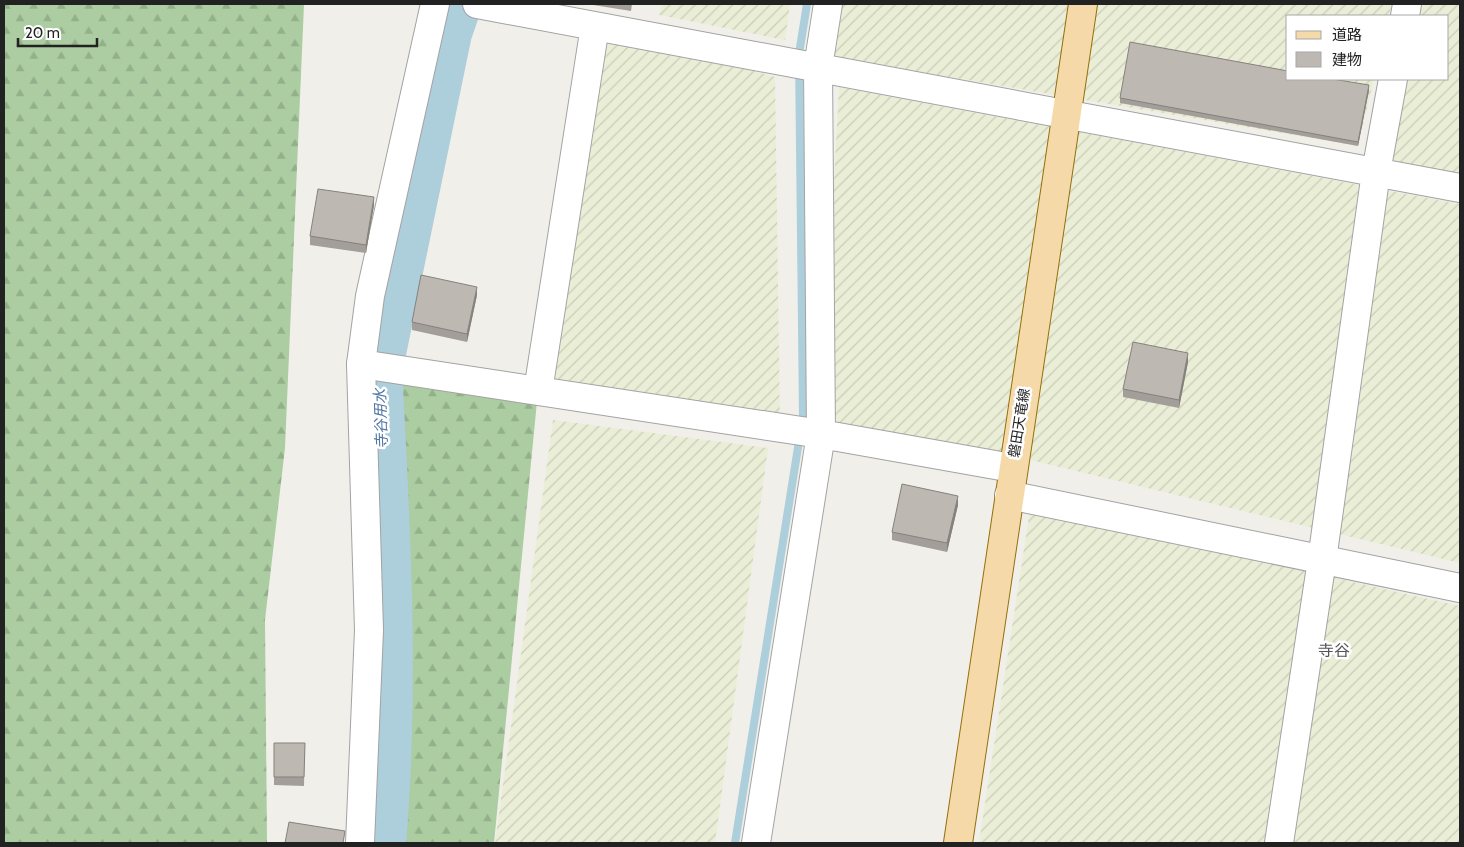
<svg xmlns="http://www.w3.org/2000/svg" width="1464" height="847" font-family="Cabin,'Noto Sans JP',sans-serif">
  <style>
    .farmland { fill: url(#farmland-furrows) }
    .forest { fill: url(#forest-firs) }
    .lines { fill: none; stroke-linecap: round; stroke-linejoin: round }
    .stream { stroke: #adcedb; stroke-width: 8 }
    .river { stroke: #adcedb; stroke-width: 48 }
    .minor-casing { stroke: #a3a3a3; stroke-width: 30 }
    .tertiary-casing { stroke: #a3a3a3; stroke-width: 30 }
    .primary-casing { stroke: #946f0b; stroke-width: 30 }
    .minor { stroke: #fff; stroke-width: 28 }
    .tertiary { stroke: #fff; stroke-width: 28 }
    .primary { stroke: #f6d9a9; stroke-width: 28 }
    .wall { fill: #a39e99 }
    .shaded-wall { fill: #85817d }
    .building { fill: #beb8b2; stroke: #85817d }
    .labels { text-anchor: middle; stroke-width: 5; stroke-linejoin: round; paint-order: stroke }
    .street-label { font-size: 14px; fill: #222; stroke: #fff }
    .water-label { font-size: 15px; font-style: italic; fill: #5175a3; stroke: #fff }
    .quarter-label { font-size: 16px; fill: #555; stroke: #fff }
  </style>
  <defs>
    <pattern id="farmland-furrows" width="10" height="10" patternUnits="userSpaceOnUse" patternTransform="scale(1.25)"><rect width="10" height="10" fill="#ebeed6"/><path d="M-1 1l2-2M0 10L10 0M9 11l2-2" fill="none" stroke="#c9ccb7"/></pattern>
    <pattern id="forest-firs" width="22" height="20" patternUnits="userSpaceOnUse" patternTransform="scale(1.25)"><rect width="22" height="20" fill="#abcda1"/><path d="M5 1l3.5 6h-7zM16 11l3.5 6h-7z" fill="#93b08a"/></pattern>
  </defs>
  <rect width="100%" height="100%" fill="#f1efe9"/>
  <path class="farmland" d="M662,4H790L785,40L659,15Z
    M829,4H1392L1389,16H1288V79H1374L1358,146L820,55Z
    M1406,4H1460V190L1376,172L1393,79H1448V16H1404Z
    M595,26L775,77L780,428L538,391Z
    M839,87L1460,204V563L1014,456L821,424Z
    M553,420L768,448L715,843H495Z
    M1030,510L1460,606V843H979Z"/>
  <path class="forest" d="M4,4H304L285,448L265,620L267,843H4Z
    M403,370L538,391L494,843H380V408Z"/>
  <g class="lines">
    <path class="stream" d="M735,843L803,416L799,54L807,4"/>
    <path class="river" d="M382,843C395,692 387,538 379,387L382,353L448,33L458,4"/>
    <g class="minor-casing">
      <path id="minor" d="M477,4L1460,188
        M1405,16L1407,4
        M361,364L821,434L1012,468
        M538,391L595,26
        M1009,495L1460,588
        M756,843L821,434L818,67L828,4
        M1279,843L1322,560L1376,172L1393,79"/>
    </g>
    <g class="tertiary-casing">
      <path id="tertiary" d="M360,843L369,630L361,364L370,296L435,4"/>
    </g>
    <g class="primary-casing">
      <path id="primary" d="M958,843L1083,4"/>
    </g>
    <use href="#minor" class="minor"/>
    <use href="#tertiary" class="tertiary"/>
    <use href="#primary" class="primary"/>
  </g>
  <path class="wall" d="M587,4H632L631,11Z
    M1369,90L1358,146L1120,103V98Z
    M374,205L366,253L310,245V236Z
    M477,295L467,342L412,330V322Z
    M1188,362L1179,408L1123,397V389Z
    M958,505L947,552L892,540V532Z
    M274,743H305L304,786L274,785Z"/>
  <path class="shaded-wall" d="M1369,85V90L1358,146V142Z
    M374,197V205L366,253V245Z
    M477,287V295L467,342V334Z
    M1188,353V362L1179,408V400Z
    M958,496V505L947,552V543Z"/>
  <path class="building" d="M1130,42L1288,71V79H1332L1369,85L1358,142L1120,98Z
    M318,189L374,197L366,245L310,236Z
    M421,275L477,287L467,334L412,322Z
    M1133,342L1188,353L1179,400L1123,389Z
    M902,484L958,496L947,543L892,532Z
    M274,743H305L304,777H274Z
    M289,822L345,831L343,843H285Z"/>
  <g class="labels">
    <g class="street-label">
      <text transform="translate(1019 423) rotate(-81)" y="5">磐田天竜線</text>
    </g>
    <g class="water-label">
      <text transform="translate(381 419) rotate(-92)" y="5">寺谷用水</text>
    </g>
    <g class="quarter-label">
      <text x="1334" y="656">寺谷</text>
    </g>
  </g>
  <rect width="1464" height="847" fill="none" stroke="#222222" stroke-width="10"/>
  <rect x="1286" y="15" width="162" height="65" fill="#ffffff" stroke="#a7a7a7"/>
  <rect x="1296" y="31" width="25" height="8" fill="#f6d9a9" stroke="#a7a7a7"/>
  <text x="1332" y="40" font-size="15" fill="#222222">道路</text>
  <rect x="1296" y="52" width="25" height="15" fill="#beb8b2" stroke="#a7a7a7"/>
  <text x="1332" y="65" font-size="15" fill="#222222">建物</text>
  <path d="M18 38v8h79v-8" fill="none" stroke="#222222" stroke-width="2.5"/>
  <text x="25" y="38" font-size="15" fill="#222222" stroke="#ffffff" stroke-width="4" paint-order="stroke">20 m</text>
</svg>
